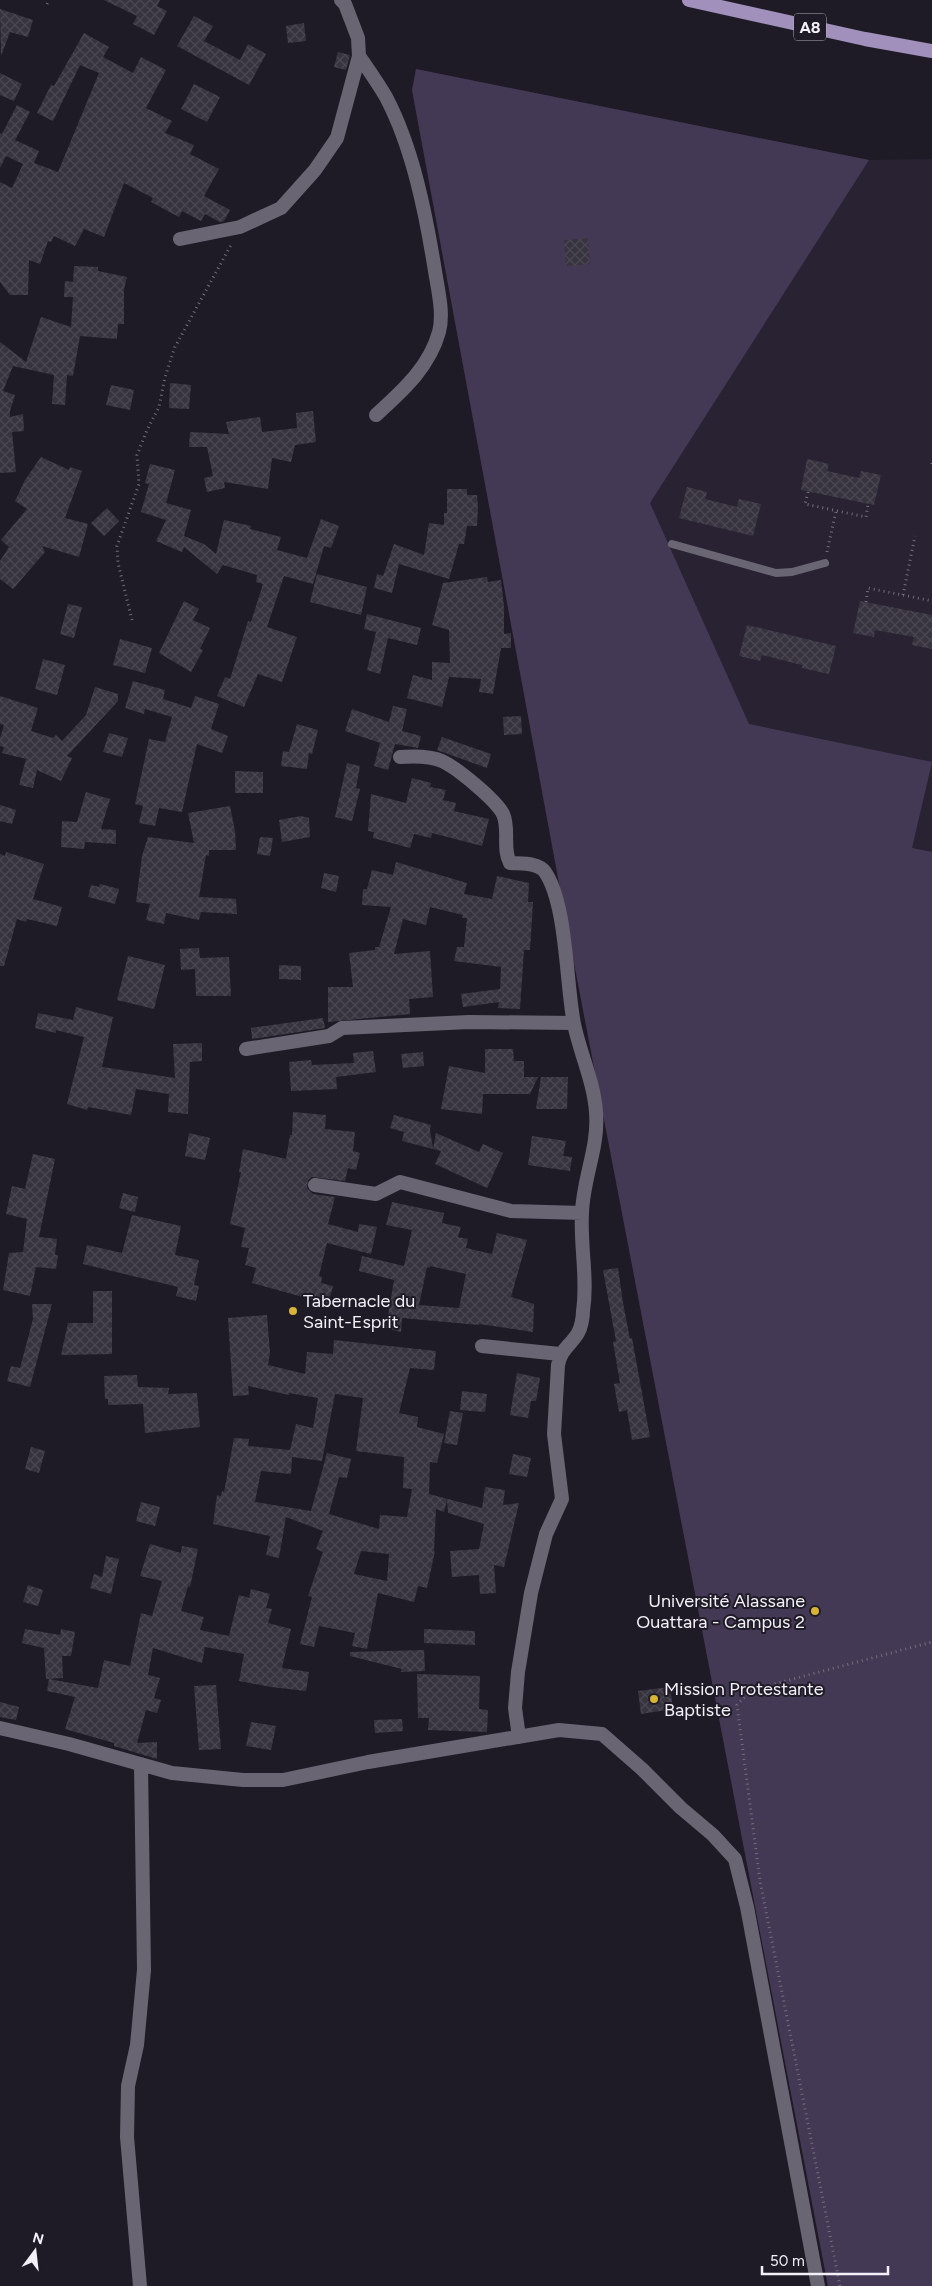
<svg xmlns="http://www.w3.org/2000/svg" width="932" height="2286" font-family="Figtree,sans-serif">
  <style>
    .built { fill: #282232 }
    .green { fill: #443955 }
    .building { fill: url(#building-cross-hatch); fill-rule: evenodd }
    .lines { fill: none; stroke-linecap: round; stroke-linejoin: round }
    .path { stroke: #726f79; stroke-width: 3; stroke-dasharray: 1 4; stroke-linecap: butt }
    .service { stroke: #696572; stroke-width: 8 }
    .minor { stroke: #696572; stroke-width: 14 }
    .primary { stroke: #a090bb; stroke-width: 14 }
    .poi-dot { fill: #d9b334; stroke: #1f1b26; stroke-width: 2 }
    .labels { text-anchor: middle; stroke-width: 4; stroke-linejoin: round; paint-order: stroke }
    .shield { fill: #1f1b26; stroke: #b3b0b9; stroke-width: 1 }
    .shield-label { font-size: 16px; font-weight: bold; fill: #f3f0f8 }
    .poi-label { font-size: 18px; fill: #f3f0f8; stroke: #1f1b26; text-anchor: start }
  </style>
  <defs>
    <pattern id="building-cross-hatch" width="8" height="8" patternUnits="userSpaceOnUse" patternTransform="scale(1.25)"><rect width="8" height="8" fill="#37333f"/><path d="M0 0l8 8M0 8l8-8" fill="none" stroke="#4b4752"/></pattern>
  </defs>
  <rect width="100%" height="100%" fill="#1f1b26"/>
  <path class="built" d="M416,69L869,160L932,159V2286H828L569,937L412,90Z"/>
  <path class="green" d="M416,69L869,160L650,503L749,724L932,762L912,848L932,852V2286H828L569,937L412,90Z"/>
  <path class="building" d="M104,0H160L157,6L167,11L154,35L133,24L137,16Z
    M0,9L33,20L28,37L10,32L1,56Z
    M194,16L213,26L204,41L240,60L248,44L266,54L249,85L177,46Z
    M304,23L306,41L288,43L286,26Z
    M84,33L109,47L103,57L133,73L141,57L166,70L146,108L172,121L165,133L194,145L190,154L219,169L204,196L230,210L224,221L220,222L205,214L201,221L182,211L179,217L151,202L153,198L124,183L104,237L84,229L75,246L54,236L51,242L48,241L40,264L29,260L28,295H10L0,282V182L12,188L23,164L6,156L0,168V133L2,134L17,105L30,112L15,140L39,151L34,163L58,172L99,73L80,65L53,121L37,113L51,85L54,86Z
    M338,52L350,55L346,70L334,67Z
    M0,73L22,84L14,101L0,95Z
    M194,84L220,97L207,122L181,109Z
    M588,238L590,264L566,266L564,240Z
    M74,266L98,267V271L127,277L124,289V324H118L117,339L80,336L73,376L67,375L65,405L52,404L54,375L13,366L3,391L15,395L10,411V417L23,414L24,431L12,432L16,472L0,473V342L26,362L41,317L71,327L73,297H64L65,281L73,282Z
    M170,383L191,385L189,409L169,408Z
    M111,385L134,390L130,410L106,405Z
    M313,411L316,442L295,445L291,462L272,458L268,489L224,482L225,488L207,492L204,478L213,476L207,447H189L190,432L229,434L226,422L260,417L262,432L297,428L296,413Z
    M41,457L69,470L70,467L82,471L65,518L88,524L79,557L42,546L45,552L13,589L0,579V561L9,547L1,540L27,509L15,501L25,480Z
    M807,459L829,464L827,471L859,478L861,471L881,475L874,505L801,490Z
    M150,464L175,470L166,503L191,510L184,536L204,544L216,554L224,520L251,526L250,529L281,537L277,550L307,558L321,519L339,526L331,548L324,546L313,584L284,576L267,627L297,637L282,682L258,674L244,707L217,696L225,677L230,679L248,621L251,622L263,584L256,582L257,575L223,565L217,574L184,547L182,552L156,541L166,520L141,512L149,484L145,483Z
    M687,487L707,492L705,499L737,507L739,499L761,504L753,536L679,518Z
    M447,489H467V495H477L478,508L477,526H467L464,544H459L449,579L399,564L392,593L374,588L377,574L383,576L394,544L424,555L429,523L444,525V513H447Z
    M107,508L119,521L104,536L91,523Z
    M317,574L367,587L361,615L310,602Z
    M487,577L488,582L501,580L504,607V634L511,633V648H501L493,694L479,692L481,679L449,677L442,707L407,698L413,675L432,680V662L450,663L449,630L432,625L443,583Z
    M184,601L199,609L193,620L210,628L200,649L203,650L191,672L159,653Z
    M860,601L932,615V649L912,645L914,637L875,630L874,637L853,633Z
    M68,604L82,607L74,638L60,634Z
    M367,614L421,628L417,645L388,638L380,674L367,670L376,632L364,629Z
    M747,625L836,646L829,674L802,668V665L762,655L760,661L739,656Z
    M120,639L152,648L145,673L113,665Z
    M43,659L65,665L57,695L35,689Z
    M133,681L165,690L163,699L191,708L195,696L219,704L211,729L228,736L222,753L197,744L182,812L159,808L155,826L139,823L143,806L135,804L149,739L165,742L172,717L145,709L144,714L125,708Z
    M95,687L118,694V701L67,756L72,758L61,781L37,770L33,788L19,785L26,759L2,753L4,747L0,746V738L4,725L0,724V696L38,708L31,731L53,738L56,735L62,741L86,715Z
    M393,706L407,709L402,731L421,736L418,748L395,744L388,770L374,766L380,743L345,731L352,709L389,722Z
    M521,716L522,734L504,735L503,717Z
    M297,724L318,730L312,754L309,753L307,769L281,766L283,751L289,752Z
    M109,733L128,738L122,757L103,752Z
    M442,737L491,754L487,768L437,750Z
    M347,763L360,766L356,788L360,789L352,821L335,817Z
    M235,771L263,772V793H235Z
    M412,778L431,783L430,787L446,790L443,800L456,803L454,811L489,819L482,846L432,833L431,838L414,834L410,848L373,838L374,832L368,831L371,794L406,803Z
    M86,792L110,799L101,829L116,830V844L85,842L84,849L61,847L62,821L77,822Z
    M0,805L16,810L12,824L0,821Z
    M230,806L235,831L236,850H209V856L206,855L199,897L236,899L237,914L201,912L199,920L166,913L164,924L146,920L150,904L136,902L142,856L148,837L194,843L188,813Z
    M301,816L309,818L310,837L282,842L279,820Z
    M260,837L273,838L270,856L257,854Z
    M6,852L44,864L33,899L62,907L57,926L27,919L26,922L17,919L4,966H0V854L5,856Z
    M396,862L467,883L464,894L492,899L497,876L529,883L528,902H533L530,950H524L520,1009L498,1008L499,1002L463,1007L461,994L500,989L501,967L454,961L457,947H464L467,918H462L463,915L430,907L426,925L403,919L394,954L430,951L433,997L409,999L410,1014L328,1022V987H353L349,953L375,950V947H379L391,907L362,905L363,889H367L372,870L393,875Z
    M324,873L339,876L336,892L321,888Z
    M100,884L119,889L115,904L88,897L91,885L99,887Z
    M199,948L200,958L229,957L231,996H196L195,969L181,970L180,949Z
    M128,956L165,965L154,1009L117,1000Z
    M279,965L301,966V980L279,979Z
    M76,1007L113,1017L102,1067L175,1078L173,1044L202,1043V1061L190,1062L188,1114L168,1112L169,1094L136,1089L131,1115L88,1107L87,1110L67,1104L84,1037L56,1030V1033L35,1028L38,1013L73,1020Z
    M323,1018L325,1028L252,1039L251,1028Z
    M485,1049H513L514,1061H524V1077H538L530,1094H483L482,1114L441,1109L449,1066L485,1073Z
    M373,1051L376,1072L336,1077L337,1089L291,1091L289,1062L311,1060L312,1065L354,1063L353,1053Z
    M423,1052L424,1066L403,1068L401,1054Z
    M541,1077H568L567,1109H536Z
    M293,1112L326,1115L325,1129L355,1132L353,1151L360,1153L356,1170L348,1168L345,1181L312,1177L308,1180L307,1188L313,1194L335,1197L328,1224L358,1232L359,1224L377,1227L371,1254L327,1243L319,1276L322,1277L321,1283L333,1286L328,1304L252,1283L256,1268L245,1265L249,1248L241,1247L245,1228L230,1224L241,1172H239L243,1149L286,1159L290,1135H292Z
    M394,1115L431,1125L430,1130L433,1149L436,1133L479,1152L483,1144L503,1153L487,1188L435,1164L441,1151L402,1141L404,1132L390,1128Z
    M189,1133L210,1138L205,1160L185,1156Z
    M532,1136L566,1141L563,1156L572,1157L570,1171L528,1165Z
    M33,1154L55,1159L39,1237L57,1239L55,1255H58L56,1269L36,1267L30,1296L3,1290L9,1253L23,1252L27,1219L6,1214L12,1186L25,1189Z
    M123,1193L138,1197L135,1212L119,1208Z
    M392,1202L444,1213L442,1223L461,1227L458,1237L468,1239L466,1248L492,1254L497,1233L527,1240L511,1297L534,1304L533,1332L479,1324V1325L402,1318L401,1332L386,1328L394,1280L359,1271L362,1256L404,1266L412,1230L386,1225ZM430,1266L466,1274L459,1308L419,1305L427,1267L430,1268Z
    M132,1215L181,1226L175,1255L199,1260L194,1285L199,1286L196,1301L176,1296L178,1287L83,1264L87,1245L122,1253Z
    M618,1268L623,1303L630,1339L632,1338L650,1437L632,1440L627,1410L619,1412L614,1384L620,1383L613,1342L616,1341L603,1270Z
    M93,1291H112V1354L61,1355L68,1323H93Z
    M32,1304H52L30,1387L7,1381L11,1366L20,1368L33,1319Z
    M267,1315L270,1353L268,1365L305,1374L307,1352L333,1354L334,1340L436,1351L434,1370L410,1368L399,1413L418,1417L417,1427L444,1434L437,1463L430,1462L429,1494L482,1508L485,1487L505,1490L503,1505L519,1503L504,1567L494,1565L496,1593L480,1594L479,1575L452,1577L450,1551L479,1549L484,1524L448,1513L447,1500L444,1512L436,1509L434,1551H435L427,1588L418,1586L414,1602L378,1593L367,1649L352,1646L355,1633L319,1626L314,1647L300,1644L312,1597L308,1596L323,1552L316,1549L323,1531L286,1517L279,1558L266,1555L270,1536L213,1524L217,1495L221,1496L222,1491L224,1492L234,1438L249,1439L248,1446L290,1450L296,1424L313,1428L318,1398L289,1393V1395L248,1386L249,1395L233,1396L228,1318ZM335,1394L363,1398L356,1451L404,1457L403,1488L412,1489L407,1517L380,1515L379,1529L329,1514L339,1477L347,1478L351,1459L327,1453L311,1511L255,1502L261,1471L291,1474L292,1457L322,1461ZM361,1551L389,1554L387,1581L354,1574Z
    M517,1373L540,1378L536,1401H531L528,1418L510,1415Z
    M137,1375L138,1387L169,1388L168,1394L197,1393L200,1427L145,1433L143,1404L108,1405V1399H105L104,1376Z
    M462,1391L487,1394L485,1412L460,1410Z
    M450,1411L463,1413L457,1445L444,1443Z
    M31,1447L45,1451L39,1473L25,1469Z
    M513,1454L531,1458L527,1477L509,1474Z
    M141,1502L160,1507L155,1526L136,1521Z
    M150,1544L181,1553L182,1546L198,1549L190,1587L188,1586L181,1611L204,1617L200,1630L229,1636L239,1595L249,1598L251,1589L270,1594L266,1608L272,1609L268,1623L291,1629L282,1668L309,1672L306,1691L271,1687L239,1681L244,1654L205,1647L202,1663L153,1648L148,1675L160,1678L154,1698L161,1700L157,1713L146,1710L137,1743L157,1742V1759L114,1746V1743L65,1729L75,1697L47,1691L49,1679L98,1688L104,1660L130,1666L141,1613L152,1616L162,1581L140,1576Z
    M106,1556L119,1559L111,1594L90,1588L94,1574L102,1577Z
    M28,1585L43,1590L38,1606L23,1602Z
    M25,1629L60,1635L61,1629L75,1632L71,1656H62L63,1678L46,1679L44,1648L22,1643Z
    M424,1629L475,1631V1645L424,1643Z
    M424,1650L425,1671L401,1672L402,1669L350,1656V1652Z
    M417,1674L480,1676L479,1709L488,1710L487,1732L428,1730L429,1718H418Z
    M216,1685L221,1749L199,1750L194,1686Z
    M670,1687L673,1709L641,1714L638,1691Z
    M0,1702L19,1707L16,1720L0,1717Z
    M402,1719L403,1731L375,1733L374,1720Z
    M251,1722L276,1726L271,1750L246,1746Z"/>
  <g class="lines">
    <path class="path" d="M47,4L49,0
      M932,463V464
      M808,492L805,504L866,517L868,504
      M827,552L836,511
      M903,595L915,536
      M866,602L868,588L932,601
      M132,620L118,563L117,546L139,484L137,455L147,430L159,407L165,377L175,347L232,243
      M840,2286L760,1881L737,1705L748,1693L763,1687L932,1642"/>
    <path class="service" d="M672,544L776,573L792,572L825,563"/>
    <path class="minor" d="M359,56C368,69 378,83 386,97C413,148 426,215 435,271C438,290 444,314 439,332C429,368 402,391 376,415
      M180,239L240,227L281,208L315,170L337,138L359,56L358,38L345,4L341,0
      M400,757C413,756 430,756 442,761C457,768 496,800 503,814C510,829 502,848 510,863C520,864 538,862 545,872C567,904 566,984 574,1024C580,1053 594,1082 596,1112C599,1147 583,1178 582,1213C580,1246 588,1278 583,1311C583,1318 581,1328 578,1333C570,1346 561,1349 558,1365L554,1434L562,1499L546,1534L531,1593L518,1672L515,1708L519,1737
      M246,1049L329,1036L342,1028L469,1022L574,1023
      M315,1185L376,1194L400,1182L511,1211L582,1213
      M482,1346L560,1354
      M0,1728L69,1744L172,1773L243,1780H283L368,1762L559,1730L602,1734L642,1769L681,1808L713,1835L735,1859L747,1907L818,2286
      M140,2286L127,2137L128,2086L137,2045L144,1970L141,1764"/>
    <path class="primary" d="M689,0L865,39L932,51"/>
  </g>
  <g class="poi-dot">
    <circle cx="293" cy="1311" r="5"/>
    <circle cx="815" cy="1611" r="5"/>
    <circle cx="654" cy="1699" r="5"/>
  </g>
  <g class="labels">
    <rect class="shield" x="794" y="13.5" width="32" height="27" rx="4"/>
    <g class="shield-label">
      <text x="810" y="33">A8</text>
    </g>
    <g class="poi-label">
      <text x="303" y="1307">Tabernacle du<tspan x="303" dy="21">Saint-Esprit</tspan></text>
      <text x="805" y="1607" text-anchor="end">Université Alassane<tspan x="805" dy="21">Ouattara - Campus 2</tspan></text>
      <text x="664" y="1695">Mission Protestante<tspan x="664" dy="21">Baptiste</tspan></text>
    </g>
  </g>
  <g transform="translate(35 2251) rotate(15)" stroke="#1f1b26" stroke-width="4" paint-order="stroke">
  <path d="M0-4L9 19L0 12L-9 19Z" fill="#f3f0f8"/>
  <text y="-8" font-size="14" font-weight="bold" text-anchor="middle" fill="#f3f0f8">N</text>
  </g>
  <path d="M762 2266v8h126v-8" fill="none" stroke="#f3f0f8" stroke-width="2.5"/>
  <text x="770" y="2266" font-size="15" fill="#f3f0f8" stroke="#1f1b26" stroke-width="4" paint-order="stroke">50 m</text>
</svg>
